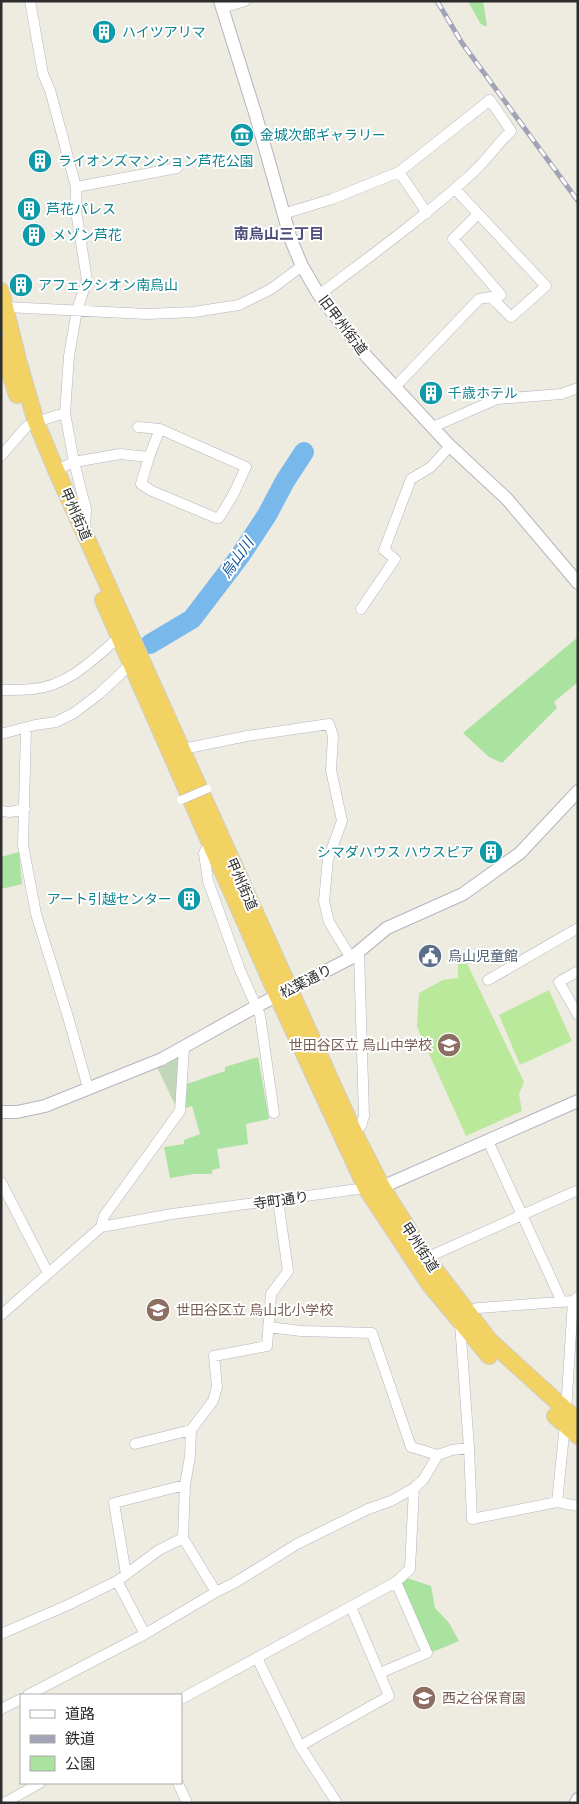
<svg xmlns="http://www.w3.org/2000/svg" width="579" height="1804" font-family="Overpass,'Noto Sans JP',sans-serif">
  <style>
    .green { fill: #aae29f }
    .cemetery { fill: #c2d7b8 }
    .pitch { fill: #bae99c }
    .lines { fill: none; stroke-linecap: round; stroke-linejoin: round }
    .river { stroke: #78b8eb; stroke-width: 20 }
    .minor-casing { stroke: #b4b4c0; stroke-width: 11 }
    .tertiary-casing { stroke: #b4b4c0; stroke-width: 14 }
    .trunk-casing { stroke: #cdcdcd; stroke-width: 18 }
    .minor { stroke: #fff; stroke-width: 10 }
    .tertiary { stroke: #fff; stroke-width: 12 }
    .trunk { stroke: #f3d264; stroke-width: 16 }
    .rail-casing { stroke: #a3a3b7; stroke-width: 5 }
    .rail { stroke: #fff; stroke-width: 3; stroke-dasharray: 9; stroke-linecap: butt }
    .pedestrian-bridge-casing { stroke: #b4b4c0; stroke-width: 9; stroke-linecap: butt }
    .pedestrian-bridge { stroke: #fff; stroke-width: 8 }
    .labels { text-anchor: middle; stroke-width: 4; stroke-linejoin: round; paint-order: stroke }
    .culture-label { font-size: 14px; fill: #0d838f; stroke: #fff; text-anchor: start }
    .street-label { font-size: 14px; fill: #2d2d2d; stroke: #fff }
    .service-label { font-size: 14px; fill: #4e5e75; stroke: #fff; text-anchor: start }
    .education-label { font-size: 14px; fill: #785e54; stroke: #fff; text-anchor: start }
    .neighbourhood-label { font-size: 15px; font-weight: bold; fill: #4e4e7d; stroke: #fff }
    .water-label { font-size: 15px; font-style: italic; fill: #12549c; stroke: #fff }
  </style>
  <rect width="100%" height="100%" fill="#eeebe0"/>
  <path class="green" d="M468,1H483L487,26H484L480,23Z
    M578,637V682L554,702L557,708L502,763L489,757L463,733Z
    M19,852L22,884L1,889V857Z
    M258,1057L269,1119L246,1124L248,1144L217,1149L220,1168L212,1170V1174H194L170,1178L164,1147L184,1144V1140L200,1134L192,1106L185,1108L187,1084L225,1071V1067Z
    M407,1578L431,1586L435,1608L449,1623L459,1641L430,1653L400,1586L402,1581Z"/>
  <path class="cemetery" d="M179,1056L177,1109L157,1067L166,1065Z"/>
  <path class="pitch" d="M461,951L524,1082L519,1094L522,1111L466,1136L417,1027L419,993L443,980L458,978V953Z
    M549,990L572,1041L520,1065L499,1015Z"/>
  <g class="lines">
    <path class="river" d="M150,644L192,619L240,556L267,515L285,481L304,452"/>
    <g class="minor-casing">
      <path id="minor" d="M30,1L43,74L50,90L76,187V211L87,280L77,310L69,356L65,413L74,462L86,509L85,529
        M222,8L245,1
        M399,172L427,213
        M76,187L177,168
        M283,214L332,199L399,172L490,100L511,131C496,145 484,164 467,178C420,220 369,257 319,295
        M478,214L453,239L501,295L494,301
        M5,307L147,314L194,312L239,305L271,289L302,266
        M395,387L479,299L491,297L511,317L546,286L455,189
        M36,422L65,413
        M138,427L160,429L246,467L233,495L219,518H216L152,491L141,484L149,457L160,429
        M433,427L497,399L561,394L578,388
        M1,456L27,426
        M56,470L74,462L120,454L149,457
        M361,609L395,559L384,550L411,479L431,467L450,446
        M1,690C12,690 22,690 33,689C68,686 94,659 119,637
        M26,728L23,845L36,914L68,1017L88,1088
        M1,734L35,725L56,722L74,713L99,694L131,664
        M183,749L247,736L329,724L333,736L331,770L342,821L328,859L324,901L329,922L351,958
        M1,811L10,812L25,809
        M210,842L204,853L208,881L240,970L260,1015L274,1113
        M578,971L559,982L578,1015
        M488,980L578,928
        M354,1132L361,1126L364,1116L359,952
        M488,1141L562,1302
        M1,1182L48,1273
        M101,1227L104,1216L180,1111L184,1048
        M426,1258L578,1190
        M467,1312L478,1308L573,1301L578,1297
        M1,1315L101,1227L172,1214L366,1188
        M460,1323L469,1448L472,1519L557,1502L578,1506
        M268,1327L301,1331L372,1333L411,1447L438,1455
        M566,1411L573,1301
        M191,1430L190,1456L185,1485L183,1538L216,1592
        M135,1444L191,1430L213,1401L217,1387L214,1356L267,1346L271,1294L288,1271L278,1200
        M557,1502L565,1425
        M126,1574L114,1503L185,1485
        M117,1581L145,1634
        M1,1634L68,1605L117,1581L159,1550L183,1538
        M257,1658L300,1746L337,1803
        M380,1673L427,1653L396,1582
        M28,1695L145,1634L216,1592L236,1582L297,1544L368,1509L391,1501L414,1488L423,1480L438,1455L452,1450L469,1448
        M181,1699L396,1582L410,1569L414,1488
        M1,1709L21,1699
        M300,1746L389,1696L351,1607
        M178,1783L187,1803
        M4,1803L40,1783"/>
    </g>
    <g class="tertiary-casing">
      <path id="tertiary" d="M220,1L256,116L291,240L302,266L319,295L367,357L450,446L507,499L578,583
        M1,1112H17L45,1106L162,1059L257,1006L351,958L387,928L463,894L484,879L520,853L578,791
        M374,1187H382L578,1101
        M576,1803L578,1799"/>
    </g>
    <g class="trunk-casing">
      <path id="trunk" d="M1,291L18,360L36,422L56,470L354,1132L382,1187L426,1258L490,1341L578,1421
        M1,345L17,395
        M103,600L277,995L366,1188L430,1285L489,1356
        M555,1416L578,1436"/>
    </g>
    <use href="#minor" class="minor"/>
    <use href="#tertiary" class="tertiary"/>
    <use href="#trunk" class="trunk"/>
    <g class="rail-casing">
      <path id="rail" d="M437,1L462,43L578,201"/>
    </g>
    <use href="#rail" class="rail"/>
    <g class="pedestrian-bridge-casing">
      <path id="pedestrian-bridge" d="M181,800L207,789"/>
    </g>
    <use href="#pedestrian-bridge" class="pedestrian-bridge"/>
  </g>
  <defs>
    <g id="building-disc" transform="scale(1.25)"><circle r="9.5" fill="#0f9aa8" stroke="#fff"/><path d="M-4-6H4V6H1V3H-1V6H-4ZM-2.5-4.3h1.7v1.8h-1.7ZM.8-4.3h1.7v1.8H.8ZM-2.5-1h1.7V.8h-1.7ZM.8-1h1.7V.8H.8Z" fill="#fff"/></g>
    <g id="museum-disc" transform="scale(1.25)"><circle r="9.5" fill="#0f9aa8" stroke="#fff"/><path d="M0-6L6-3V-2H-6V-3ZM-5-1h2V3h-2ZM-1-1h2V3h-2ZM3-1h2V3H3ZM-6 4H6V6H-6Z" fill="#fff"/></g>
    <g id="civic-disc" transform="scale(1.25)"><circle r="9.5" fill="#5c6f8a" stroke="#fff"/><path d="M-.6-6.5H3V-4.5H.6V-3L4-1V1h2V6H-6V1h2V-1L-.6-3ZM-1.2 2.5V6h2.4V2.5Z" fill="#fff"/></g>
    <g id="school-disc" transform="scale(1.25)"><circle r="9.5" fill="#8d6e63" stroke="#fff"/><path d="M0-5L7-2L0 1L-7-2ZM-4 1L0 2.5L4 1V4Q0 6-4 4Z" fill="#fff"/></g>
  </defs>
  <g fill-rule="evenodd">
    <use href="#building-disc" x="104" y="32"/>
    <use href="#museum-disc" x="242" y="135"/>
    <use href="#building-disc" x="40" y="161"/>
    <use href="#building-disc" x="29" y="209"/>
    <use href="#building-disc" x="34" y="235"/>
    <use href="#building-disc" x="21" y="285"/>
    <use href="#building-disc" x="431" y="393"/>
    <use href="#building-disc" x="491" y="852"/>
    <use href="#building-disc" x="189" y="899"/>
    <use href="#civic-disc" x="430" y="956"/>
    <use href="#school-disc" x="449" y="1045"/>
    <use href="#school-disc" x="158" y="1310"/>
    <use href="#school-disc" x="424" y="1698"/>
  </g>
  <g class="labels">
    <g class="culture-label">
      <text x="122" y="37">ハイツアリマ</text>
      <text x="260" y="140">金城次郎ギャラリー</text>
      <text x="58" y="166">ライオンズマンション芦花公園</text>
      <text x="46" y="214">芦花パレス</text>
      <text x="52" y="240">メゾン芦花</text>
      <text x="38" y="290">アフェクシオン南烏山</text>
      <text x="448" y="398">千歳ホテル</text>
      <text x="474" y="857" text-anchor="end">シマダハウス ハウスピア</text>
      <text x="172" y="904" text-anchor="end">アート引越センター</text>
    </g>
    <g class="street-label">
      <text transform="translate(343 325) rotate(53)" y="5">旧甲州街道</text>
      <text transform="translate(76 514) rotate(66)" y="5">甲州街道</text>
      <text transform="translate(242 884) rotate(66)" y="5">甲州街道</text>
      <text transform="translate(306 981) rotate(-27)" y="5">松葉通り</text>
      <text transform="translate(281 1200) rotate(-8)" y="5">寺町通り</text>
      <text transform="translate(420 1247) rotate(57)" y="5">甲州街道</text>
    </g>
    <g class="service-label">
      <text x="448" y="961">烏山児童館</text>
    </g>
    <g class="education-label">
      <text x="432" y="1050" text-anchor="end">世田谷区立 烏山中学校</text>
      <text x="176" y="1315">世田谷区立 烏山北小学校</text>
      <text x="442" y="1703">西之谷保育園</text>
    </g>
    <g class="neighbourhood-label">
      <text x="279" y="239">南烏山三丁目</text>
    </g>
    <g class="water-label">
      <text transform="translate(237 558) rotate(-55)" y="5">烏山川</text>
    </g>
  </g>
  <rect width="579" height="1804" fill="none" stroke="#2d2d2d" stroke-width="5"/>
  <rect x="20" y="1694" width="162" height="90" fill="#ffffff" stroke="#ababab"/>
  <rect x="30" y="1710" width="25" height="8" fill="#ffffff" stroke="#ababab"/>
  <text x="65" y="1719" font-size="15" fill="#2d2d2d">道路</text>
  <rect x="30" y="1735" width="25" height="8" fill="#a3a3b7" stroke="#ababab"/>
  <text x="65" y="1744" font-size="15" fill="#2d2d2d">鉄道</text>
  <rect x="30" y="1756" width="25" height="15" fill="#aae29f" stroke="#ababab"/>
  <text x="65" y="1769" font-size="15" fill="#2d2d2d">公園</text>
</svg>
